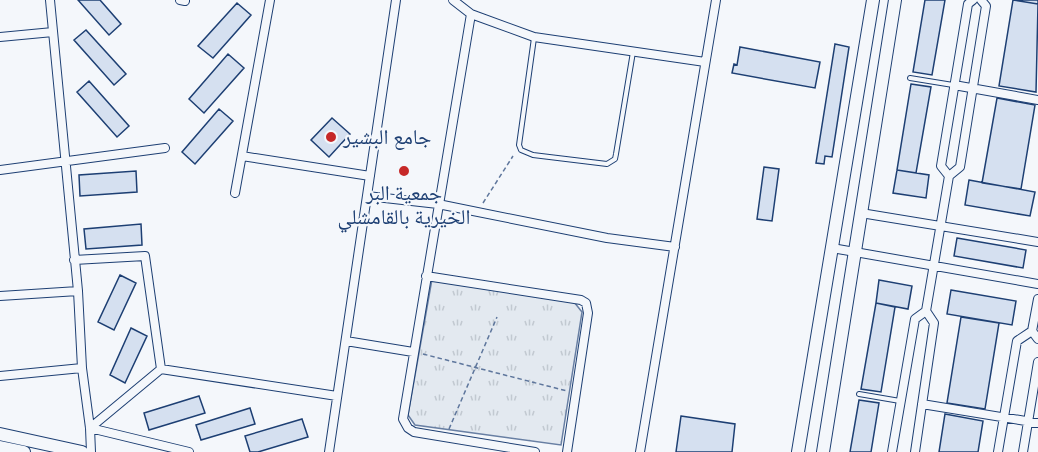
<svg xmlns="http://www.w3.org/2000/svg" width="1038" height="452" font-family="Signika,'Noto Naskh Arabic',sans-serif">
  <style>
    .park { fill: url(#park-tufts); stroke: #687fa3; stroke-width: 1.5 }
    .building { fill: #d5e0f0; stroke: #1d3f73; stroke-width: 1.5 }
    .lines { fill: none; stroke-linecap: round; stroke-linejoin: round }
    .lane-casing { stroke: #1d3f73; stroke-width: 6 }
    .street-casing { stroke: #1d3f73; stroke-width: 10 }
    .secondary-casing { stroke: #1d3f73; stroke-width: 14 }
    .path { stroke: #5e769c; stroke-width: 1.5; stroke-dasharray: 4.5 3; stroke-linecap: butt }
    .lane { stroke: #f4f7fb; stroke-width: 4 }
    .street { stroke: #f4f7fb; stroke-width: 8 }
    .secondary { stroke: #f4f7fb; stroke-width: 12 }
    .poi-dot { fill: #c62828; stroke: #f4f7fb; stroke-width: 2 }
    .labels { text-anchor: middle; stroke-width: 4.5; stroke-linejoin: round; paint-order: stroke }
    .poi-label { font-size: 21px; fill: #1d3f73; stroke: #f4f7fb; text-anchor: start }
  </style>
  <defs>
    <pattern id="park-tufts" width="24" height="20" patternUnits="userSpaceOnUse" patternTransform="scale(1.5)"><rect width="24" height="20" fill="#e3e9f0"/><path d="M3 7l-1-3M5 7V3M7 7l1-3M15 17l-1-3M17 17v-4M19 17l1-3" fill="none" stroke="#c2c9d1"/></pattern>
  </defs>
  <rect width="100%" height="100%" fill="#f4f7fb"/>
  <path class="park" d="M432,279L574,302L582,312L561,445L415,425L408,415Z"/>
  <path class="building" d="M78,0H100L121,24L109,35Z
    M925,0H945L932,75L913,72Z
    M1013,0L1038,4L1036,92L999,86Z
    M1013,0H1038V4Z
    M237,3L251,15L213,58L198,46Z
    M86,30L126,74L114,85L74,40Z
    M835,44L849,47L832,157L825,156L824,164L816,163Z
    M740,47L820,62L815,88L732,73L734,64L737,65Z
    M228,54L244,68L204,113L189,99Z
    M89,81L129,126L117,137L77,92Z
    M911,84L931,87L916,173L897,170Z
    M997,98L1035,105L1021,189L982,183Z
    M219,109L233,121L195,164L182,152Z
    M332,118L350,134L329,157L311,140Z
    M764,167L779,169L772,221L757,219Z
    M897,170L929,175L926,198L893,193Z
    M136,171L137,192L80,196L79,175Z
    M969,180L1035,192L1030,216L965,205Z
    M141,224L142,245L86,249L84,229Z
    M957,238L1026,250L1023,268L954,256Z
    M120,275L136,283L114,330L98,322Z
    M879,280L912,286L908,309L876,303Z
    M951,290L1016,301L1012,325L947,314Z
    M876,303L895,307L881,392L861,389Z
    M961,317L999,323L985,409L947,403Z
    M131,328L147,336L125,383L110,375Z
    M199,396L205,413L149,430L144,413Z
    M859,400L879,403L871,452H850Z
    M250,408L255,424L201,440L196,425Z
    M945,414L983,421L978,452H939Z
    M681,416L735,424L732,452H676Z
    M302,419L308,437L258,452H250L245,436Z"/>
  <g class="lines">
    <g class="lane-casing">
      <path id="lane" d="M534,38L519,145L521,150L533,155L607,164L615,159L616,154L633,52
        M910,78L953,85
        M859,394L900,401"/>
    </g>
    <g class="street-casing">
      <path id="street" d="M50,0L78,291L82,368L90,428L91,452
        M180,0L185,1
        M453,0L471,14L534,37L705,62
        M471,14L403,419L408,428L414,432L535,452
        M0,37L53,32
        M954,85L1038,100
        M242,156L370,176
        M0,170L165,148
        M949,176L941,166L968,4L973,0
        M235,193L270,0
        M367,196L438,204L607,238L675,247
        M861,213L1038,242
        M832,248L1038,284
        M74,260L145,256L161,369L90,428
        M426,276L581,300L586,303L588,313L567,452
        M0,296L78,291
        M1032,331L1038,299
        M346,341L413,352
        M161,369L337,396
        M0,376L82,368
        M922,404L1038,423
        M90,428L189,452
        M329,452L396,0
        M640,452L716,0
        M892,452L915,319L926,311L949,176L960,167L986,6L981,0
        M915,452L934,323L926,311
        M998,452L1017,341L1032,331L1038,339
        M1023,452L1038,362"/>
    </g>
    <g class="secondary-casing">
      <path id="secondary" d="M0,434L82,452
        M0,447L24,452
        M798,452L873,0
        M823,452L895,0"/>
    </g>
    <path class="path" d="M483,203L513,156
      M423,354L567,391
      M449,429L497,317"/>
    <use href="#lane" class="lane"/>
    <use href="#street" class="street"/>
    <use href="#secondary" class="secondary"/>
  </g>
  <g class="poi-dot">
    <circle cx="331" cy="137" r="6"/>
    <circle cx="404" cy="171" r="6"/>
  </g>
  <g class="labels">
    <g class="poi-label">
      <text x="343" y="144">جامع البشير</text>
      <text x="404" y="200" text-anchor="middle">جمعية البر<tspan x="404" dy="24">الخيرية بالقامشلي</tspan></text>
    </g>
  </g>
</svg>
